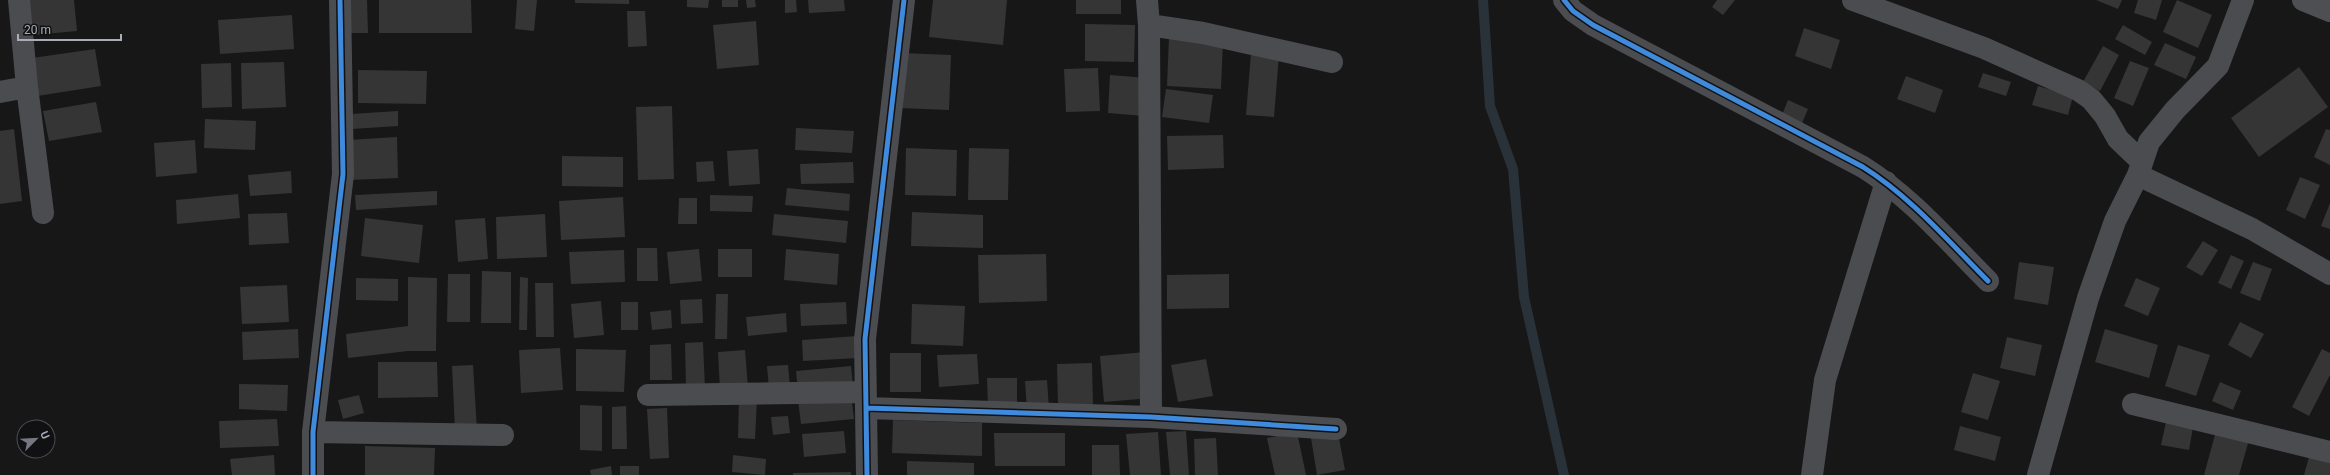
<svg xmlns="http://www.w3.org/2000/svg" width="2330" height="475" font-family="Roboto,sans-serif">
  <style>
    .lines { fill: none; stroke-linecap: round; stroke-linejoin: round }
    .stream { stroke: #2a3239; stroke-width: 10 }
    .building { fill: #353536 }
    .street { stroke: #4b4c50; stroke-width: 22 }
    .primary { stroke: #4d4f52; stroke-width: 22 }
    .cycleway-casing { stroke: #111113; stroke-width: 8 }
    .cycleway { stroke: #408adc; stroke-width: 5 }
  </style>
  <rect width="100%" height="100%" fill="#171717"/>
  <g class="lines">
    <path class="stream" d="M1483,0L1490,106L1513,169L1524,297L1564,475"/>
  </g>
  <path class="building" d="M20,0H74L77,31L23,36Z
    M348,0H367L368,33H348Z
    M379,0H471L472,33H379Z
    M517,0H537L534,31L515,29Z
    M575,0H629V4L575,3Z
    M687,0H709L708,8L687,7Z
    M722,0H738V7H722Z
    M746,0H755L756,7L747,8Z
    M785,0H796L797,12L785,13Z
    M808,0H844L845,11L809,13Z
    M933,0H1007L1003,45L929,37Z
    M1076,0H1121V14H1076Z
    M1717,0H1735L1723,15L1712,7Z
    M2096,0H2122L2118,9Z
    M2138,0H2162L2156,20L2134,13Z
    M2177,0L2212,15L2198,48L2163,32Z
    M627,11H645L647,46L628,47Z
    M292,15L294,49L220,54L218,20Z
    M756,21L759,65L717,69L713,25Z
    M1085,24L1135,25L1134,62L1085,61Z
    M2123,25L2152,42L2145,55L2115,39Z
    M1804,28L1840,40L1831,69L1795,56Z
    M1169,37L1223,40L1221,89L1167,86Z
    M2165,43L2196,57L2186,79L2154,65Z
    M2103,46L2119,55L2100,91L2083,82Z
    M95,49L101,86L31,97L25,59Z
    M902,53L951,55L949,110L900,108Z
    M1251,53L1279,55L1274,117L1246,115Z
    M2130,61L2149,68L2133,106L2114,98Z
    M284,62L286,107L242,109L241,63Z
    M231,63L232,107L202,108L201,64Z
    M2299,67L2328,107L2259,157L2231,118Z
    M1098,68L1100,111L1066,112L1064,69Z
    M358,70L427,71L426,104L358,103Z
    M1983,73L2011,82L2006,96L1978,87Z
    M1110,75L1147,78L1144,116L1108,113Z
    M1906,76L1943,90L1935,113L1897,99Z
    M2038,86L2073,96L2068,115L2032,105Z
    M1166,89L1213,95L1209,123L1162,117Z
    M1788,100L1808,109L1800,128L1780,120Z
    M96,102L102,132L49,141L43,111Z
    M672,106L674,179L638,180L636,107Z
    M398,111V126L352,129L351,114Z
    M205,119L256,121L255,150L204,148Z
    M796,128L854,131L852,153L795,150Z
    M14,129L22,201L0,204V131Z
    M2326,129L2330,130V165L2314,157Z
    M1223,135L1224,168L1168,170L1167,136Z
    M397,137L398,178L350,180L348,140Z
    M195,140L197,173L156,177L154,143Z
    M906,148L957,150L956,196L905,195Z
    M969,148L1009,149L1008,200H968Z
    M758,149L760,184L729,186L727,151Z
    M562,156L623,157V187L562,186Z
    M713,161L715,181L697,182L696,162Z
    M853,162L854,183L801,184L800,164Z
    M291,171L292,193L250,196L248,175Z
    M2300,177L2320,185L2305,219L2286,210Z
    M787,188L850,194L849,211L785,205Z
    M437,191V205L356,210L355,195Z
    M238,194L240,218L177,224L176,200Z
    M710,195L753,196L752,212L710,211Z
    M623,197L625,237L561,240L559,201Z
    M679,198H697V224H678Z
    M2330,203V229L2321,226Z
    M912,212L983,215V248L911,246Z
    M287,213L289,243L249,245L248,214Z
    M545,214L547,257L497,259L496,217Z
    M774,214L848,221L846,243L772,235Z
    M365,218L423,225L419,263L361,256Z
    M485,218L488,259L458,262L455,220Z
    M2203,241L2218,250L2202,276L2186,267Z
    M637,248H657L658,281H637Z
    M699,249L702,281L670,284L667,252Z
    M718,249H752V277H718Z
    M786,249L839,254L837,285L784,280Z
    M624,250L625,282L571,284L569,252Z
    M1046,254L1047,301L979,303L978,255Z
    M2231,255L2244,261L2231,289L2218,283Z
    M2019,262L2054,267L2048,305L2014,299Z
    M2253,262L2272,269L2260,301L2240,293Z
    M482,271L511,272V323H481Z
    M448,274H470V322H447Z
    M1229,274V308L1167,309V275Z
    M408,277L437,278L436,351H408L348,358L346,334L408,326Z
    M520,277L528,278L527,330H519Z
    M356,278L398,279V301L356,300Z
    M2136,278L2160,288L2148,316L2124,306Z
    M535,283H553L554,337H536Z
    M287,285L289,322L242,324L240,287Z
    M716,294H728L727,339H715Z
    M702,299L703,323L681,324L680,300Z
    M601,301L604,335L574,338L571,304Z
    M621,302H638V330H621Z
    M846,302L847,324L801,326L800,304Z
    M912,304L965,306L963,346L911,344Z
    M671,310L672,328L652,330L650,312Z
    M786,313L787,332L748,336L746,317Z
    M2240,322L2264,334L2251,358L2228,345Z
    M298,329L299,358L243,360L242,332Z
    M2105,329L2158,345L2149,378L2095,362Z
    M857,336L858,358L803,361L802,340Z
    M2007,337L2042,345L2035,376L2000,368Z
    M703,342L705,389H686L685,343Z
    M671,344L672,380H650V345Z
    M2178,345L2210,355L2196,396L2165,386Z
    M560,348L563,390L521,393L519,350Z
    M576,349L626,350L624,392L576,391Z
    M2322,349L2330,353V375L2309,416L2292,407Z
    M745,350L748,388L720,390L718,352Z
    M1146,352L1151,398L1104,402L1100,356Z
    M890,353H921V392H890Z
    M977,354L979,384L939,387L937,355Z
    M1206,359L1213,396L1178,402L1171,365Z
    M378,362H437L438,397L378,398Z
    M1092,363L1093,405L1058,406L1057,364Z
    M473,365L477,430H455L452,366Z
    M788,365L790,387L769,389L767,366Z
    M851,366L853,386L798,391L796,371Z
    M1973,373L2000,381L1988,420L1961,412Z
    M987,378H1017V407L988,408Z
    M1047,380L1049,409L1027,410L1025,381Z
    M2220,382L2241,391L2233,410L2212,401Z
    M239,384L288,385L287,411L239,409Z
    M359,395L364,413L343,419L338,400Z
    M851,395L854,419L801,424L798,400Z
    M739,399H757L755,439L738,438Z
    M580,405L602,406V451L580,450Z
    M626,406L627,449H612V407Z
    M667,408L669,458L650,459L647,409Z
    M788,416L790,433L773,435L771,417Z
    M277,419L279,446L220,448L219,421Z
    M893,420L982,423V456L892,453Z
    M2166,422L2193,427L2189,450L2161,445Z
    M1960,426L2001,437L1995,461L1954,450Z
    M844,431L846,453L804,457L802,434Z
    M1186,431L1189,475H1170L1166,432Z
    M2216,431L2249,440L2239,475H2204Z
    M1158,432L1161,475H1130L1126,434Z
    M1297,432L1306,475H1275L1267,438Z
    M994,433H1065V466H995Z
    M1338,433L1345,470L1317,475L1311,438Z
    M1216,438L1218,475H1195L1194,439Z
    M1092,445H1119L1120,475H1092Z
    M365,446L435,448L434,475H365Z
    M274,455L275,475H232L230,459Z
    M733,455L766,459L765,475L732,472Z
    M2309,457L2330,463V475H2304Z
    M907,461L974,463V475H907Z
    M611,466L612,475H591L590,470Z
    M620,466H639V475H620Z
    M851,472V475H793V473Z"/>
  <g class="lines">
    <path class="street" d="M19,0L27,87L43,213
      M1147,0L1149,25L1151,417
      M1564,0L1573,11L1593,25L1863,167C1911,197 1948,241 1988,281
      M1853,0L1984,48L2078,90L2091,99L2105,116L2118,139L2141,161
      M2243,0L2218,66L2175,110L2149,142L2138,175L2252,229L2330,274
      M1149,25L1203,33L1332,62
      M0,92L27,87
      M648,395L865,392
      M2133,404L2330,452
      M866,408L1151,417L1336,429
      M313,432L503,435
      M313,475V432L343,174L340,0
      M867,475L865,339L904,0
      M1812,475L1825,380L1886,182
      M2038,475L2088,298L2115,221L2138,175"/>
    <path class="primary" d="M2303,0L2330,11"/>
    <g class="cycleway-casing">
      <path id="cycleway" d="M1564,0L1573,11L1593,25L1863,167C1911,197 1948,241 1988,281
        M866,408L1151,417L1336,429
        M313,475V432L343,174L340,0
        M867,475L865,339L904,0"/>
    </g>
    <use href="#cycleway" class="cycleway"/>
  </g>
  <g transform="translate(36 439) rotate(66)"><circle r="19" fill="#111113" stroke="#4d4f55"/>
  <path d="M0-3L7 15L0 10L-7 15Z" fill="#757880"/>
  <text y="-6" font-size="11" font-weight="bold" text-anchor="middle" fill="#a8adb8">U</text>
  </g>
  <path d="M18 34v6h103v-6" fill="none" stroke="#a8adb8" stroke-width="2"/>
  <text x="24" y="34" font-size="12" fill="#a8adb8" stroke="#111113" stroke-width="3" paint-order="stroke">20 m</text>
</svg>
